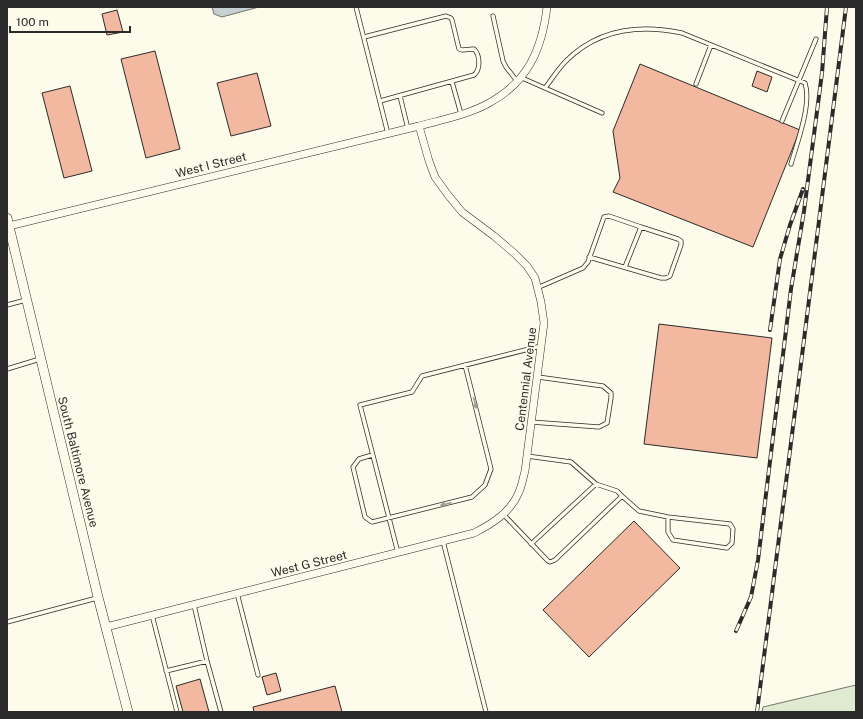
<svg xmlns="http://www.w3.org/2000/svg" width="863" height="719" font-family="'Public Sans',sans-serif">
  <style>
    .green { fill: #deebd1; stroke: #74746e }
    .water { fill: #c7d0d0; stroke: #74746e }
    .building { fill: #f2b8a0; stroke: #2b2b2b }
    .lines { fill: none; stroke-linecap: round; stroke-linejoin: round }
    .service-casing { stroke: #2b2b2b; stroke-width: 5 }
    .minor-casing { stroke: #2b2b2b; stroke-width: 8 }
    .tertiary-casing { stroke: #2b2b2b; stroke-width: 10 }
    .service { stroke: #fdfbea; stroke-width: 3.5 }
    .minor { stroke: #fdfbea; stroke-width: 7 }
    .tertiary { stroke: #fdfbea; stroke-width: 9 }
    .rail-casing { stroke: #2b2b2b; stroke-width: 4 }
    .rail { stroke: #fdfbea; stroke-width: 2.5; stroke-dasharray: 8; stroke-linecap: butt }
    .oneway { fill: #9e9d94 }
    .labels { text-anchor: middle; stroke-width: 3; stroke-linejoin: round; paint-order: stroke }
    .street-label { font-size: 12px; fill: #2b2b2b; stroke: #fdfbea }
  </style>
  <rect width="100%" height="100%" fill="#fdfbea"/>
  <path class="green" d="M856,685V712H762L763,707Z"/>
  <path class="water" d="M212,7H259L222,17L214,14Z"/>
  <path class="building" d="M117,10L123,32L107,35L102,14Z
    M155,51L180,149L146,158L121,59Z
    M640,64L800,130L753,247L613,192L620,178L613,131Z
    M757,71L772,77L767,92L752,86Z
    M257,73L271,126L231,136L217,83Z
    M70,86L92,171L64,178L42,93Z
    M659,324L772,338L757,458L644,444Z
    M634,521L680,568L589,657L543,610Z
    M276,673L281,691L267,695L262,677Z
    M200,679L209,712H183L176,686Z
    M335,686L342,712H254L253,707Z"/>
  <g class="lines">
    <g class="service-casing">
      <path id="service" d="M356,7L388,134
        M493,16L503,61L506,67L517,81
        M364,37L446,16L451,18L452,20L459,49L462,50L474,49C480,55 481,69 474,75L380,101
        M522,78L602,113
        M452,82L461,114
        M696,84L711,45
        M545,88C552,79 558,69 566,61C598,29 639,24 682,33L805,83C812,104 797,143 791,164
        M400,96L408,129
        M782,121L816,39
        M589,257L661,278H666L670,276L681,245V241L678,239L641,227
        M537,288L583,268L588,262L604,217L609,216L641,227L625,267
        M7,305L26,300
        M7,369L40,359
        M531,422L599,427L607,423L611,398V393L603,386L538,377
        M372,455L359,459L353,467L365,517L372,522L472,497L485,485L491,469L465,365
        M527,456L571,462L596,484
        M503,514L548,561L550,562L555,560L622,496L639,511L668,517L730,524L733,529L732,543L727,548L673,540L668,532V517
        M443,541L486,712
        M531,544L596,484L617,491L622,496
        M398,553L360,405L412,392L422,376L541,346
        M237,593L258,675
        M194,605L207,661L221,712
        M152,615L177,712
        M7,622L97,598
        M166,671L207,661"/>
    </g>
    <g class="minor-casing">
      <path id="minor" d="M9,226L419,126C441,120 470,114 489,103C528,82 542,49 547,7
        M106,627L474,533C492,524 511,512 519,492C522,485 523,478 525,471L544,323L541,302L535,278L527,266L514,253L494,236L462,212L448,195L435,177L429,161L419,126"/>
    </g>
    <g class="tertiary-casing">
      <path id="tertiary" d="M7,218L98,597L128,712"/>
    </g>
    <use href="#service" class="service"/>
    <use href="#minor" class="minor"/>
    <use href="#tertiary" class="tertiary"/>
    <g class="rail-casing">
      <path id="rail" d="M770,330L780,259L790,225L803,189
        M736,631L751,597L758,560L791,289L804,211L822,73L827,7
        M757,712L846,7"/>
    </g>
    <use href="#rail" class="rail"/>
  </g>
  <defs><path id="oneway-solid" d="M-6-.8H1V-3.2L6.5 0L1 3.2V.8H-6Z"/></defs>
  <g class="oneway">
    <use href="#oneway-solid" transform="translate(475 403) rotate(76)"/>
    <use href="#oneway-solid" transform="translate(446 504) rotate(166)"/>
  </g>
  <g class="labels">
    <g class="street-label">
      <text transform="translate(211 165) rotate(-14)" y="4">West I Street</text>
      <text transform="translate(526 379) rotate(-83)" y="4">Centennial Avenue</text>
      <text transform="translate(78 462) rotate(76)" y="4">South Baltimore Avenue</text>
      <text transform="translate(309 564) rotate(-14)" y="4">West G Street</text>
    </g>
  </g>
  <rect width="863" height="719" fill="none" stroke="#2b2b2b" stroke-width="16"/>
  <path d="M10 26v6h120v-6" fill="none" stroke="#2b2b2b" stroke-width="2"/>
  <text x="16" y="26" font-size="12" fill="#2b2b2b" stroke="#fdfbea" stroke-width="3" paint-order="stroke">100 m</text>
</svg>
